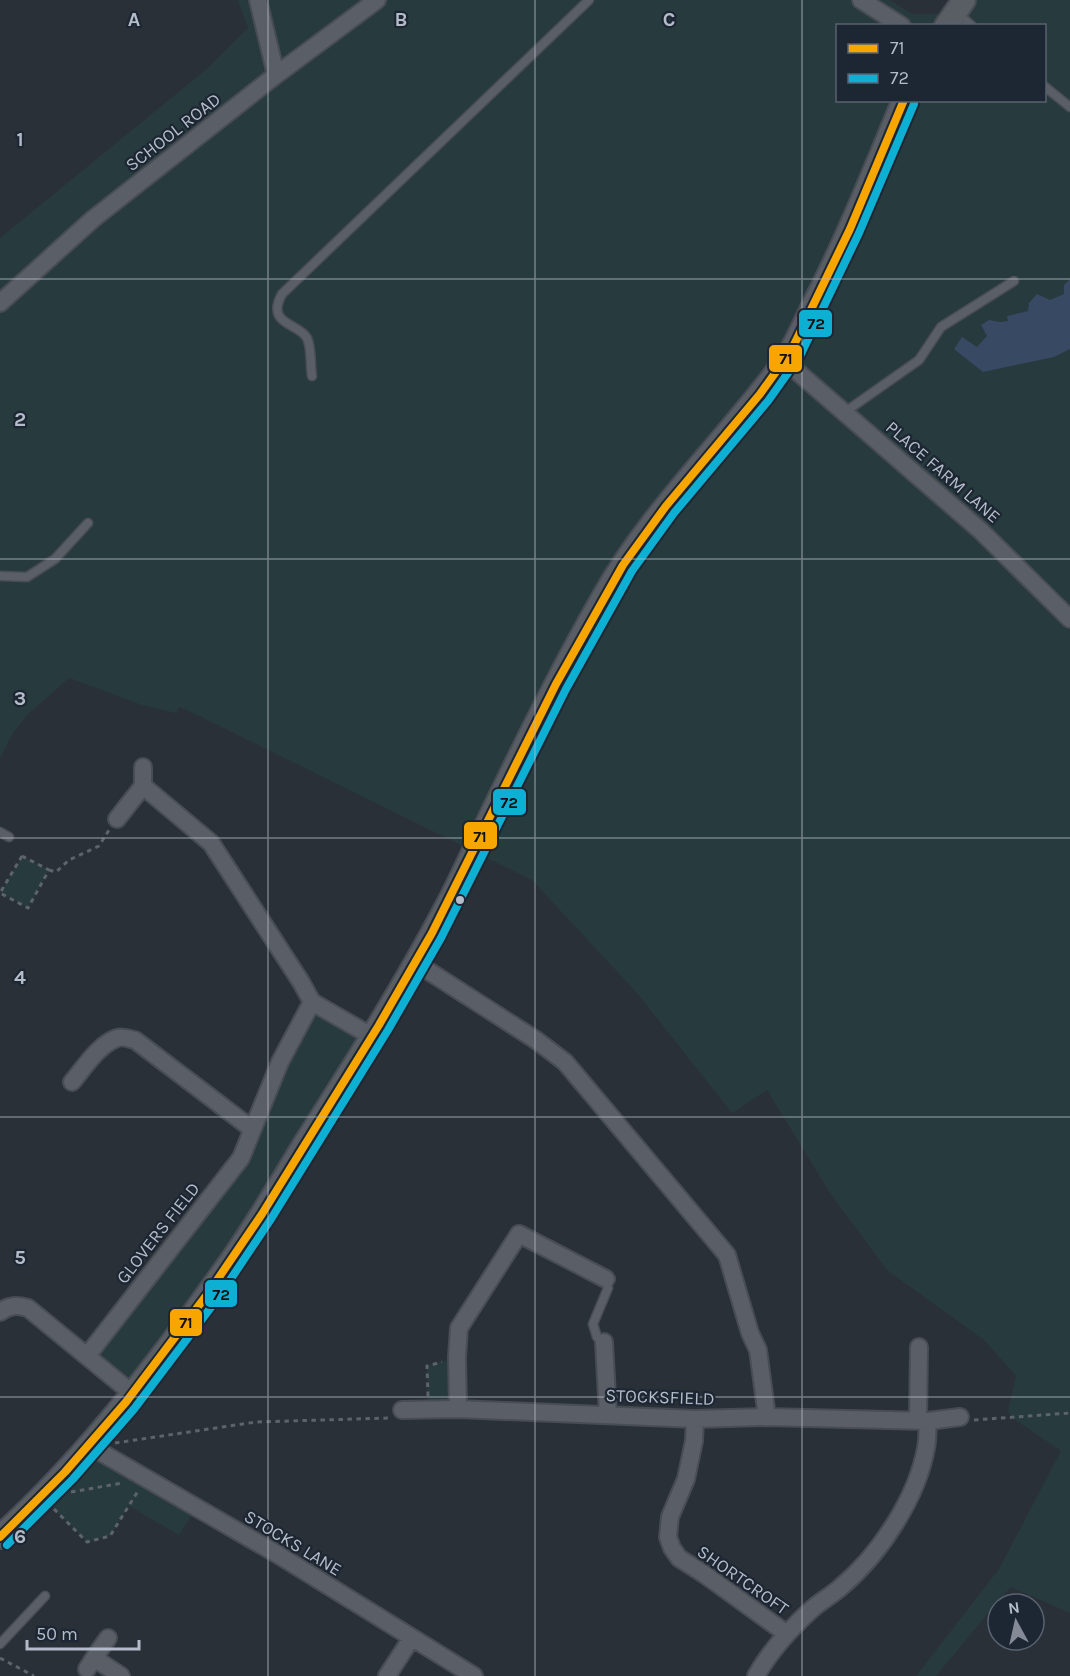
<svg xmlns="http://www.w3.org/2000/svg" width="1070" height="1676" font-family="Karla,sans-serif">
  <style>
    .green { fill: #273a3e; fill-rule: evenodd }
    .water { fill: #384963 }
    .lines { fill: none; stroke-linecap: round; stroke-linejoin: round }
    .lane-casing { stroke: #484c53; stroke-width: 11 }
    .street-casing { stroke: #484c53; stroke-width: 20 }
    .secondary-casing { stroke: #484c53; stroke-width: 26 }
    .path { stroke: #5d636a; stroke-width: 3; stroke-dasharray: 4.5 4.5; stroke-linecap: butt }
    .lane { stroke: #5a5e66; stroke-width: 8 }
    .street { stroke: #5a5e66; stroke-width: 16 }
    .secondary { stroke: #595d64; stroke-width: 22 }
    .bus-1-casing { stroke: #1d2633; stroke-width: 12 }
    .bus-2-casing { stroke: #1d2633; stroke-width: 12 }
    .bus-1 { stroke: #f7a600; stroke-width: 8 }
    .bus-2 { stroke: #0dafd3; stroke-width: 8 }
    .grid { fill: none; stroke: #b4bcc9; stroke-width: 1.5; stroke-opacity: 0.55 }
    .bus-dot { fill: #b4bcc9; stroke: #1d2633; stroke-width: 2 }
    .labels { text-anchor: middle; stroke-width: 4.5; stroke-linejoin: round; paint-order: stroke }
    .street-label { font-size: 18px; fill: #b4bcc9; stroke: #1d2633 }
    .grid-label { font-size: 20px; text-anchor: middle; font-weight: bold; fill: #b4bcc9; stroke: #1d2633; stroke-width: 4.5; stroke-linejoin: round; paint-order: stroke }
    .line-badge { stroke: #1d2633; stroke-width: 2 }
    .pale-badge-label { font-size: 16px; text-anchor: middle; font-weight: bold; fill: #111 }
  </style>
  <rect width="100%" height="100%" fill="#2a3038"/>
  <path class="green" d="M238,0H890L912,14H939L948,0H1070V1613L1011,1587L985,1617L936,1676H916L999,1569L1061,1451L1011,1417L1008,1411L1016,1376L984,1340L887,1270L830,1193L767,1090L732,1113L637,993L532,880L187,710L179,707L176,713L142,705L69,678L27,715L13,733L0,758V238L208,68L248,28ZM838,26H1044V100H838Z
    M22,856L49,870L28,908L0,893Z
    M312,1002L373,1037L133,1394L87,1356L219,1186Z
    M457,1357L458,1409H428L427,1366Z
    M90,1446L196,1508L179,1535L129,1506L110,1536L87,1542L42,1497Z"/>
  <path class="water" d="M1070,279V349L1054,357L983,372L954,349L962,337L977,347L987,336L981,325L989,320L1000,322L1008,321L1007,316L1028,311L1029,303L1037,294L1050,300L1064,294V285Z"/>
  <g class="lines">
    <g class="lane-casing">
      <path id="lane" d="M956,12L972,26
        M1044,86L1070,107
        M312,376C310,365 312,348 307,338C299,323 265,325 282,294L589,0
        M845,412L919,360L941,327L1014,281
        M0,576L27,577L55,559L88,523
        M0,832L9,837
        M604,1342L597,1337L593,1324L608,1288L606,1279
        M0,1644L45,1596"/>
    </g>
    <g class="street-casing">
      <path id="street" d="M258,0L276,75
        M861,0L902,26
        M0,303L93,219L276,75L377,0
        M785,361L981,531L1070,619
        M143,786V767
        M117,819L143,786L211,843L301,982L312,1002
        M416,963L536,1040L565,1062L727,1255L750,1333L758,1350L767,1417
        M72,1082C84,1068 98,1045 117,1038C123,1036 129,1039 135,1040L252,1129
        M0,1312C9,1305 17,1305 28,1308L133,1394
        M604,1342L608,1415
        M87,1356L241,1158L280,1062L312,1002L373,1037
        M458,1409L457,1357L459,1328L519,1234L606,1279
        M402,1410L458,1409L695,1419L767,1417L928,1421L960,1417
        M695,1419L694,1441L686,1479L670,1517L668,1537L672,1548L679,1558L704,1574L787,1634
        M918,1420L919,1347
        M90,1446L277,1554L474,1676
        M94,1658L108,1638
        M87,1669L94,1658L121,1676
        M387,1676L411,1639
        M756,1676C770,1651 791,1628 812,1609C821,1601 832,1595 841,1587C880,1554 917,1498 926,1448C928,1439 927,1430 928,1421"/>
    </g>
    <g class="secondary-casing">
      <path id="secondary" d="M946,26L964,0
        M0,1537C91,1454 165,1355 236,1254C260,1219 282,1182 304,1145C355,1065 405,986 449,902C461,879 471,856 483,832C521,753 560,673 604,596C652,511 724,443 782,365C795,347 804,324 814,304C848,238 875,169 904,100"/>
    </g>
    <path class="path" d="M22,856L49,870L28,908L0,893Z
      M49,870L56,872L69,860L99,846L109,830
      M428,1396L427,1366L442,1362
      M974,1420L1070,1413
      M115,1443L256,1422L389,1418
      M71,1492L123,1483
      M54,1509L87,1542L110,1536L138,1491
      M0,1658L34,1676"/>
    <use href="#lane" class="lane"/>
    <use href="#street" class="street"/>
    <use href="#secondary" class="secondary"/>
    <g class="bus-1-casing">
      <path id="bus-1" d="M0,1537L65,1472L126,1402L209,1292L262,1214L379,1025L432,933L556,684L623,565L666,506L760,394L791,351L850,229L904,100"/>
    </g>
    <g class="bus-2-casing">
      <path id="bus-2" d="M7,1545L73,1479L134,1409L218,1298L271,1219L388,1030L441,938L566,689L632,571L674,513L768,401L800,356L859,233L914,104"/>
    </g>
    <use href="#bus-1" class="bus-1"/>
    <use href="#bus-2" class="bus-2"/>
  </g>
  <path class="grid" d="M268,0V1676M535,0V1676M802,0V1676M0,279H1070M0,559H1070M0,838H1070M0,1117H1070M0,1397H1070"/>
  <circle class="bus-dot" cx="460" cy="900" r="5"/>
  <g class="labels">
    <g class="street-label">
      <text transform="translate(173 132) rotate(-38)" y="6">SCHOOL ROAD</text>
      <text transform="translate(943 472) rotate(41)" y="6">PLACE FARM LANE</text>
      <text transform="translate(158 1233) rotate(-52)" y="6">GLOVERS FIELD</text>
      <text transform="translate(660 1397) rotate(2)" y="6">STOCKSFIELD</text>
      <text transform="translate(293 1543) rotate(31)" y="6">STOCKS LANE</text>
      <text transform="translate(743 1580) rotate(35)" y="6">SHORTCROFT</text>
    </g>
  </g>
  <g class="grid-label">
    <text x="134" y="26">A</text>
    <text x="401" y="26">B</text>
    <text x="669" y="26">C</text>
    <text x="20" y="146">1</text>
    <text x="20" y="426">2</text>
    <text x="20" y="705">3</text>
    <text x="20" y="984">4</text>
    <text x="20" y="1264">5</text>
    <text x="20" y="1543">6</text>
  </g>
  <g class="line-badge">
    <rect x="798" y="309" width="35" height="29" rx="6" fill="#0dafd3"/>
    <rect x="768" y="344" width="35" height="29" rx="6" fill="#f7a600"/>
    <rect x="492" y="788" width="35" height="28" rx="6" fill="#0dafd3"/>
    <rect x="463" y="821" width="35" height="29" rx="6" fill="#f7a600"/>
    <rect x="204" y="1279" width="34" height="29" rx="6" fill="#0dafd3"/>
    <rect x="169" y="1308" width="34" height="29" rx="6" fill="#f7a600"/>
  </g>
  <g class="pale-badge-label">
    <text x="816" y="329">72</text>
    <text x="786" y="364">71</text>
    <text x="509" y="808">72</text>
    <text x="480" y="842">71</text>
    <text x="221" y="1300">72</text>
    <text x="186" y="1328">71</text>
  </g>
  <rect x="836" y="24" width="210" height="78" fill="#1d2633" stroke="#59626f" stroke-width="1.5"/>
  <rect x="848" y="44" width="30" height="9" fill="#f7a600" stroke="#59626f" stroke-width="1.5"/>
  <text x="890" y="54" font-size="18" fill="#b4bcc9">71</text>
  <rect x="848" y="74" width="30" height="9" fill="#0dafd3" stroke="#59626f" stroke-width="1.5"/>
  <text x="890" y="84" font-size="18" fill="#b4bcc9">72</text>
  <g transform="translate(1016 1622) rotate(352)"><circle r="28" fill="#1d2633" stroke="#59626f" stroke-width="1.5"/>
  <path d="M0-4.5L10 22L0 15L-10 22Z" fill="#848b96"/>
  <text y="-9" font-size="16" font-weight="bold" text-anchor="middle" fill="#b4bcc9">N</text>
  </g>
  <path d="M27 1640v9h112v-9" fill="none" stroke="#b4bcc9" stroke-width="3"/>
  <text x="36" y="1640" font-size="18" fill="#b4bcc9" stroke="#1d2633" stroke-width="4.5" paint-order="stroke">50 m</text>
</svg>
